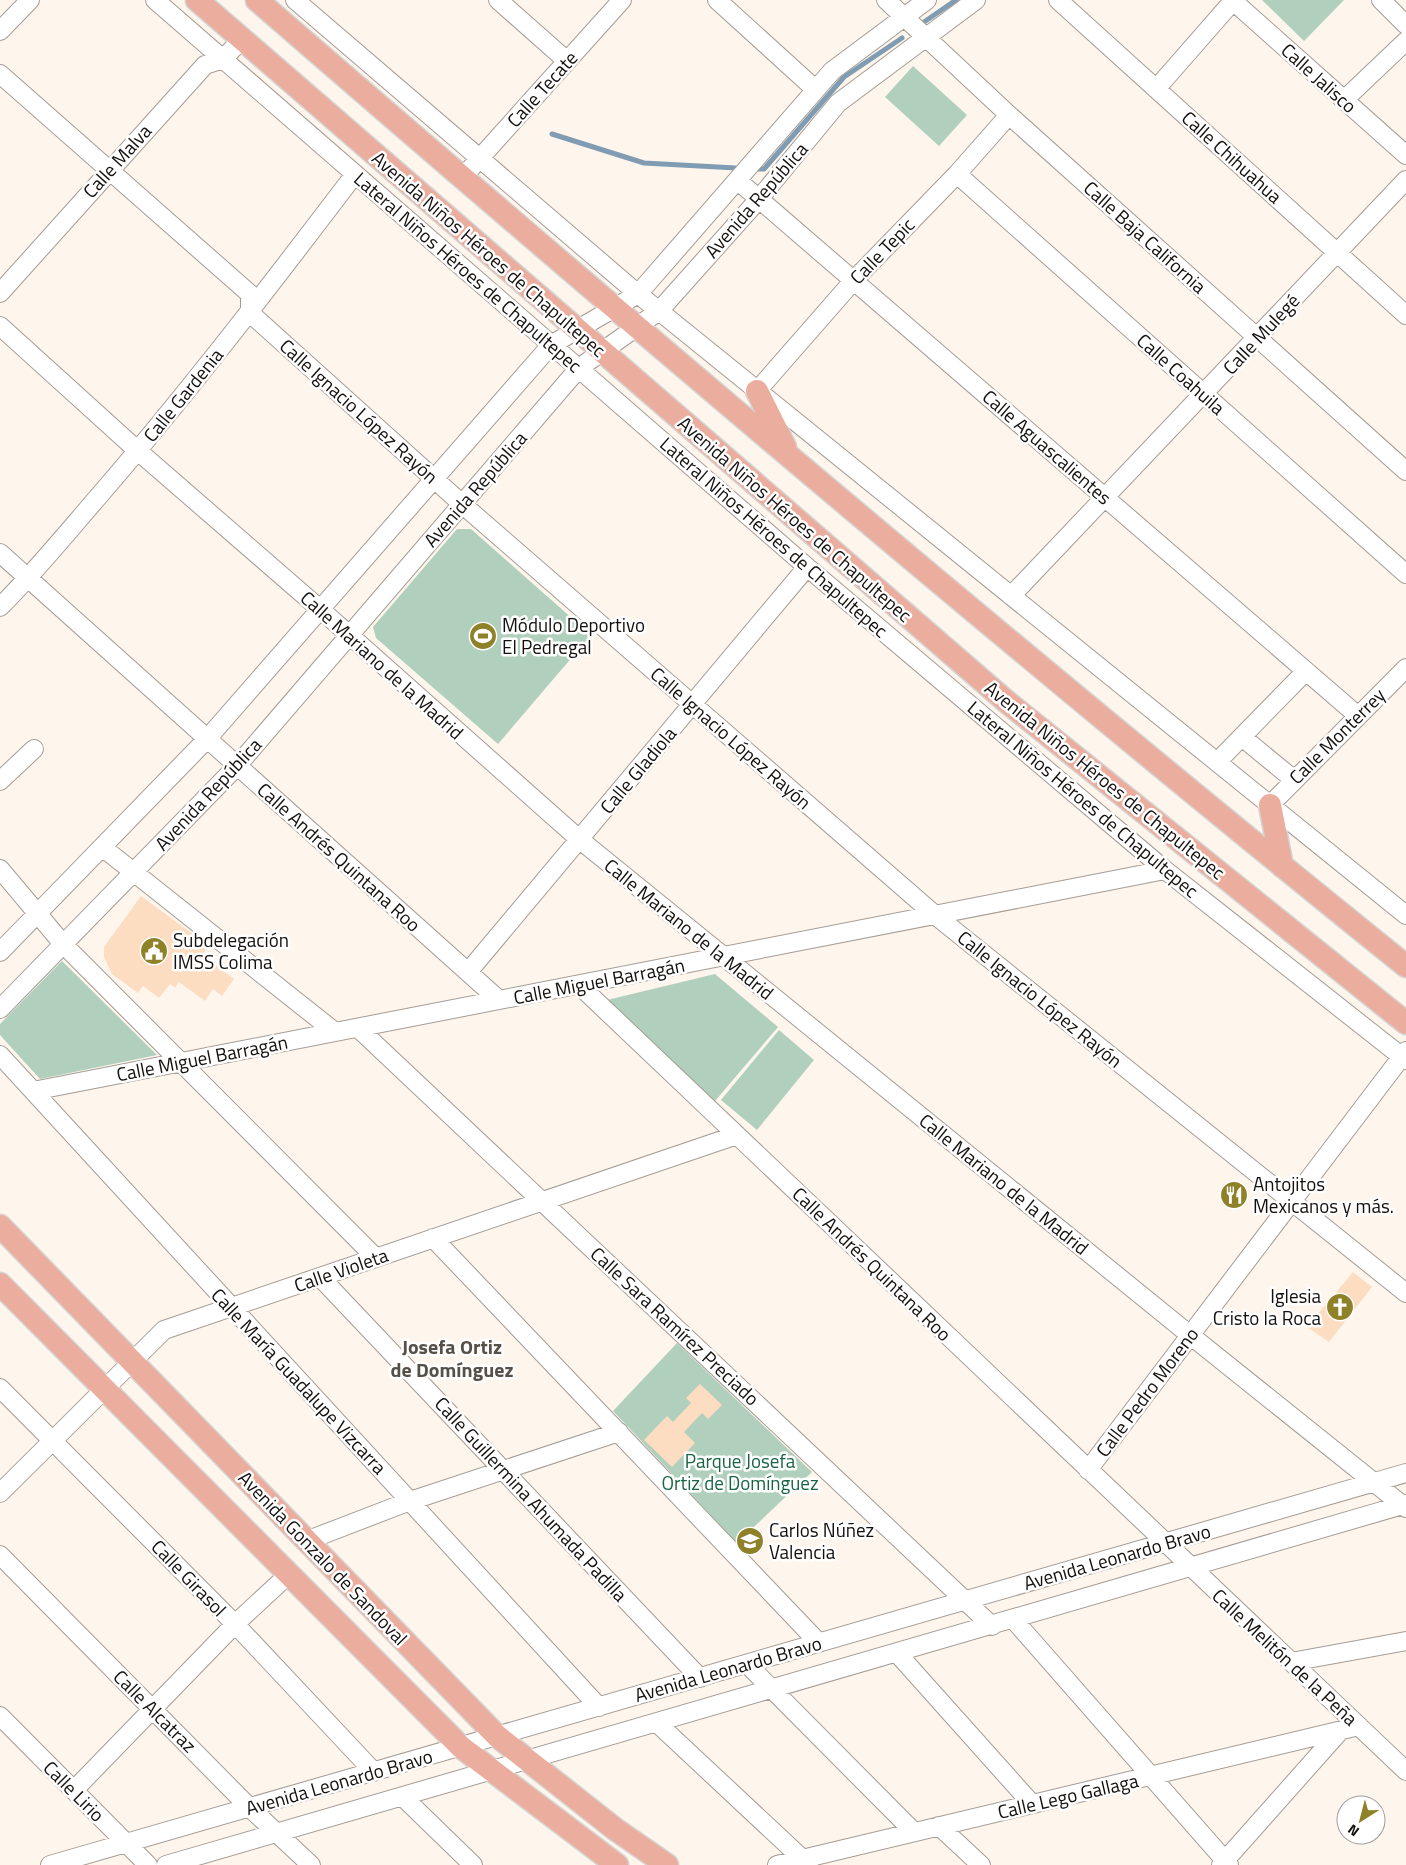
<svg xmlns="http://www.w3.org/2000/svg" width="1406" height="1865" font-family="'Titillium Web',sans-serif">
  <style>
    .green { fill: #b1cfbd }
    .lines { fill: none; stroke-linecap: round; stroke-linejoin: round }
    .stream { stroke: #809cb2; stroke-width: 5 }
    .building { fill: #fcddc1 }
    .minor-casing { stroke: #a49c95; stroke-width: 20 }
    .major-casing { stroke: #d4d4d3; stroke-width: 25 }
    .minor { stroke: #fff; stroke-width: 18 }
    .major { stroke: #ebad9e; stroke-width: 22 }
    .labels { text-anchor: middle; stroke-width: 5; stroke-linejoin: round; paint-order: stroke }
    .street-label { font-size: 19px; fill: #120f0d; stroke: #fff }
    .poi-label { font-size: 19px; fill: #120f0d; stroke: #fff; text-anchor: start }
    .park-label { font-size: 19px; fill: #186542; stroke: #fff }
    .neighbourhood-label { font-size: 20px; font-weight: bold; fill: #575049; stroke: #fff }
  </style>
  <rect width="100%" height="100%" fill="#fef5ed"/>
  <path class="green" d="M1262,0H1344L1304,41Z
    M913,66L967,115L939,146L885,97Z
    M457,529H471L591,635L498,744L376,638L373,627Z
    M62,961L157,1055L40,1079L0,1035V1024Z
    M715,974L778,1027L715,1101L607,1000Z
    M779,1030L814,1060L757,1130L721,1100Z
    M677,1343L812,1472L737,1543L613,1411Z"/>
  <g class="lines">
    <path class="stream" d="M924,22L956,0
      M552,134L644,163L736,168
      M758,169H764L844,77L902,38"/>
  </g>
  <path class="building" d="M141,896L209,946L202,955L234,979L222,996L213,989L205,1001L179,982L175,988L170,984L159,998L143,986L138,993L112,974L104,957V947Z
    M1232,1182L1248,1194L1236,1209L1221,1197Z
    M1353,1272L1372,1287L1329,1342L1307,1327Z
    M700,1384L722,1405L708,1419L702,1413L684,1432L695,1443L672,1467L644,1440L667,1416L673,1422L691,1403L686,1398Z"/>
  <g class="lines">
    <g class="minor-casing">
      <path id="minor" d="M155,0L807,567L1165,870L1406,1060
        M295,0L638,294L1406,915
        M498,0L567,61
        M717,0L815,89
        M886,0L1009,115L1406,471
        M1058,0L1406,315
        M1232,0L1406,155
        M1381,0L1406,25
        M0,31L30,0
        M0,74L250,294V313L462,504L935,915L1406,1293
        M1156,89L1233,1
        M1344,100L1406,41
        M957,174L1406,574
        M462,178L622,0
        M737,180L1357,715
        M0,293L205,65L223,59L242,39
        M0,326L138,451L320,609L579,839L1190,1335L1406,1508
        M757,391L854,280L957,174L1009,115
        M0,553L499,1000
        M1011,596L1406,180
        M0,607C35,572 66,534 98,497C188,393 272,283 355,174
        M1242,737L1293,779
        M1217,762L1306,671
        M0,781L34,749
        M1270,805L1406,668
        M102,847L335,1032
        M0,869L63,944L376,1258
        M0,952L207,739L551,345L638,294L832,71L927,0
        M468,972L807,567
        M579,985L1406,1771
        M0,1009L237,766L579,368L659,311L759,199L838,103L976,0
        M358,1028L992,1626
        M0,1055L599,1707
        M33,1091L1165,870
        M433,1238L819,1643
        M320,1277L700,1678
        M0,1388L235,1624L374,1772
        M1088,1470L1406,1051
        M0,1493L164,1330L737,1135
        M306,1541L410,1501L619,1432
        M0,1555L250,1808L311,1865
        M1013,1619L1229,1865
        M897,1653L1032,1804
        M1291,1662L1406,1641
        M747,1664L914,1832
        M0,1716L148,1865
        M657,1723L809,1865
        M74,1790L235,1624L289,1574
        M403,1797L473,1865
        M939,1826L981,1865
        M50,1865L1406,1473
        M166,1865L1406,1504
        M777,1865L1359,1726
        M1221,1865L1340,1731"/>
    </g>
    <g class="major-casing">
      <path id="major" d="M197,0L1007,702L1406,1023
        M257,0C635,328 1016,652 1406,966
        M757,391L785,447
        M1270,805L1282,866
        M0,1226L497,1736L615,1829L667,1865
        M0,1284L461,1747L617,1865"/>
    </g>
    <use href="#minor" class="minor"/>
    <use href="#major" class="major"/>
  </g>
  <defs>
    <g id="stadium-disc" transform="scale(1.4375)"><circle r="9.5" fill="#8e8128" stroke="#fff"/><path d="M0-5a6.5 5 0 1 0 0 10a6.5 5 0 1 0 0-10ZM-3.5-1.8h7v3.6h-7Z" fill="#fff"/></g>
    <g id="civic-disc" transform="scale(1.4375)"><circle r="9.5" fill="#8e8128" stroke="#fff"/><path d="M-.6-6.5H3V-4.5H.6V-3L4-1V1h2V6H-6V1h2V-1L-.6-3ZM-1.2 2.5V6h2.4V2.5Z" fill="#fff"/></g>
    <g id="restaurant-disc" transform="scale(1.4375)"><circle r="9.5" fill="#8e8128" stroke="#fff"/><path d="M-5-6h1v4h1v-4h1v4h1v-4h1v5L-1.5 .5V6h-2V.5L-5-1ZM5-6V6H3V1.5H1.5Q1.5-4 5-6Z" fill="#fff"/></g>
    <g id="church-disc" transform="scale(1.4375)"><circle r="9.5" fill="#8e8128" stroke="#fff"/><path d="M-1.2-6h2.4v3.5h3.3v2.4h-3.3V6h-2.4V-.1h-3.3v-2.4h3.3Z" fill="#fff"/></g>
    <g id="school-disc" transform="scale(1.4375)"><circle r="9.5" fill="#8e8128" stroke="#fff"/><path d="M0-5L7-2L0 1L-7-2ZM-4 1L0 2.5L4 1V4Q0 6-4 4Z" fill="#fff"/></g>
  </defs>
  <g fill-rule="evenodd">
    <use href="#stadium-disc" x="483" y="636"/>
    <use href="#civic-disc" x="154" y="951"/>
    <use href="#restaurant-disc" x="1234" y="1195"/>
    <use href="#church-disc" x="1340" y="1307"/>
    <use href="#school-disc" x="750" y="1541"/>
  </g>
  <g class="labels">
    <g class="street-label">
      <text transform="translate(1319 78) rotate(42)" y="7">Calle Jalisco</text>
      <text transform="translate(542 89) rotate(-48)" y="7">Calle Tecate</text>
      <text transform="translate(1232 157) rotate(42)" y="7">Calle Chihuahua</text>
      <text transform="translate(117 161) rotate(-48)" y="7">Calle Malva</text>
      <text transform="translate(756 200) rotate(-49)" y="7">Avenida República</text>
      <text transform="translate(1145 237) rotate(42)" y="7">Calle Baja California</text>
      <text transform="translate(882 251) rotate(-46)" y="7">Calle Tepic</text>
      <text transform="translate(489 254) rotate(41)" y="7">Avenida Niños Héroes de Chapultepec</text>
      <text transform="translate(468 272) rotate(41)" y="7">Lateral Niños Héroes de Chapultepec</text>
      <text transform="translate(1261 334) rotate(-47)" y="7">Calle Mulegé</text>
      <text transform="translate(1181 374) rotate(42)" y="7">Calle Coahuila</text>
      <text transform="translate(183 395) rotate(-51)" y="7">Calle Gardenia</text>
      <text transform="translate(359 411) rotate(42)" y="7">Calle Ignacio López Rayón</text>
      <text transform="translate(1047 447) rotate(41)" y="7">Calle Aguascalientes</text>
      <text transform="translate(475 489) rotate(-49)" y="7">Avenida República</text>
      <text transform="translate(795 519) rotate(41)" y="7">Avenida Niños Héroes de Chapultepec</text>
      <text transform="translate(774 537) rotate(41)" y="7">Lateral Niños Héroes de Chapultepec</text>
      <text transform="translate(382 665) rotate(42)" y="7">Calle Mariano de la Madrid</text>
      <text transform="translate(1337 736) rotate(-45)" y="7">Calle Monterrey</text>
      <text transform="translate(731 738) rotate(41)" y="7">Calle Ignacio López Rayón</text>
      <text transform="translate(638 770) rotate(-50)" y="7">Calle Gladiola</text>
      <text transform="translate(1105 780) rotate(39)" y="7">Avenida Niños Héroes de Chapultepec</text>
      <text transform="translate(208 794) rotate(-47)" y="7">Avenida República</text>
      <text transform="translate(1083 799) rotate(40)" y="7">Lateral Niños Héroes de Chapultepec</text>
      <text transform="translate(339 857) rotate(42)" y="7">Calle Andrés Quintana Roo</text>
      <text transform="translate(689 929) rotate(39)" y="7">Calle Mariano de la Madrid</text>
      <text transform="translate(599 981) rotate(-11)" y="7">Calle Miguel Barragán</text>
      <text transform="translate(1040 999) rotate(39)" y="7">Calle Ignacio López Rayón</text>
      <text transform="translate(202 1058) rotate(-11)" y="7">Calle Miguel Barragán</text>
      <text transform="translate(1004 1184) rotate(39)" y="7">Calle Mariano de la Madrid</text>
      <text transform="translate(872 1264) rotate(44)" y="7">Calle Andrés Quintana Roo</text>
      <text transform="translate(341 1270) rotate(-19)" y="7">Calle Violeta</text>
      <text transform="translate(675 1326) rotate(43)" y="7">Calle Sara Ramírez Preciado</text>
      <text transform="translate(299 1381) rotate(47)" y="7">Calle María Guadalupe Vizcarra</text>
      <text transform="translate(1147 1392) rotate(-53)" y="7">Calle Pedro Moreno</text>
      <text transform="translate(531 1499) rotate(47)" y="7">Calle Guillermina Ahumada Padilla</text>
      <text transform="translate(1117 1557) rotate(-16)" y="7">Avenida Leonardo Bravo</text>
      <text transform="translate(323 1558) rotate(46)" y="7">Avenida Gonzalo de Sandoval</text>
      <text transform="translate(189 1578) rotate(46)" y="7">Calle Girasol</text>
      <text transform="translate(1285 1657) rotate(43)" y="7">Calle Melitón de la Peña</text>
      <text transform="translate(728 1669) rotate(-16)" y="7">Avenida Leonardo Bravo</text>
      <text transform="translate(155 1711) rotate(45)" y="7">Calle Alcatraz</text>
      <text transform="translate(339 1782) rotate(-16)" y="7">Avenida Leonardo Bravo</text>
      <text transform="translate(74 1791) rotate(45)" y="7">Calle Lirio</text>
      <text transform="translate(1068 1796) rotate(-13)" y="7">Calle Lego Gallaga</text>
    </g>
    <g class="poi-label">
      <text x="502" y="632">Módulo Deportivo<tspan x="502" dy="22">El Pedregal</tspan></text>
      <text x="173" y="947">Subdelegación<tspan x="173" dy="22">IMSS Colima</tspan></text>
      <text x="1253" y="1191">Antojitos<tspan x="1253" dy="22">Mexicanos y más.</tspan></text>
      <text x="1321" y="1303" text-anchor="end">Iglesia<tspan x="1321" dy="22">Cristo la Roca</tspan></text>
      <text x="769" y="1537">Carlos Núñez<tspan x="769" dy="22">Valencia</tspan></text>
    </g>
    <g class="park-label">
      <text x="740" y="1468">Parque Josefa<tspan x="740" dy="22">Ortiz de Domínguez</tspan></text>
    </g>
    <g class="neighbourhood-label">
      <text x="452" y="1354">Josefa Ortiz<tspan x="452" dy="23">de Domínguez</tspan></text>
    </g>
  </g>
  <g transform="translate(1361 1820) rotate(216)"><circle r="24" fill="#ffffff" stroke="#a09f9e"/>
  <path d="M0-4L9 19L0 12L-9 19Z" fill="#8e8128"/>
  <text y="-8" font-size="14" font-weight="bold" text-anchor="middle" fill="#120f0d">N</text>
  </g>
</svg>
